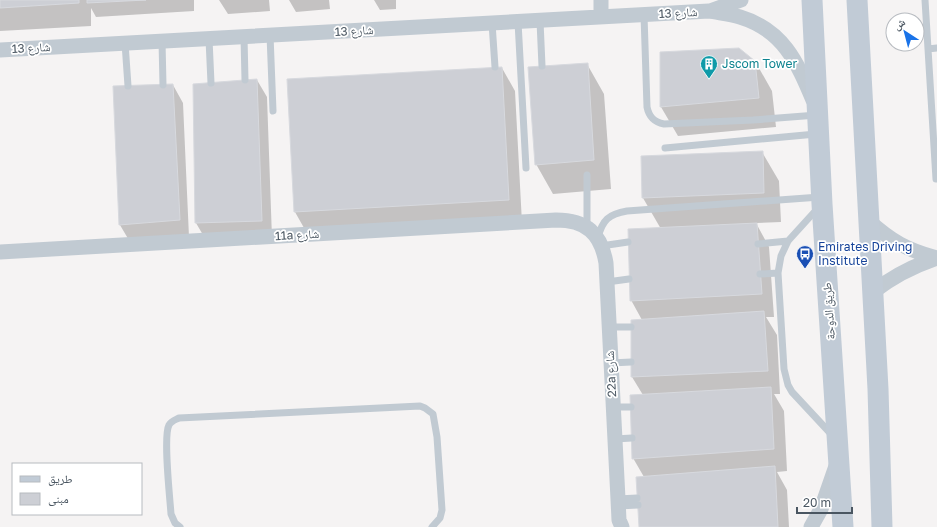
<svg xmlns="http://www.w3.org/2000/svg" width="937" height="527" font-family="'Golos Text','Noto Naskh Arabic',sans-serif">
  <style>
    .shadow { fill: #0003 }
    .building { fill: #cdcfd5; stroke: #d7d9de }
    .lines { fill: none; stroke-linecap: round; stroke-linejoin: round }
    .lane { stroke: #c1cad2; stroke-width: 7 }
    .street { stroke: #c1cad2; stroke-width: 15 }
    .secondary { stroke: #c1cbd6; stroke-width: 21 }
    .labels { text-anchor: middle; stroke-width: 3.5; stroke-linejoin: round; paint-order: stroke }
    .street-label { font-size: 12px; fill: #4a5661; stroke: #fff }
    .culture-label { font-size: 12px; fill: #0d838f; stroke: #fff; text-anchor: start }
    .transit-label { font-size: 12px; fill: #164399; stroke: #fff; text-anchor: start }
  </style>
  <rect width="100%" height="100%" fill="#f5f3f3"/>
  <path class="shadow" d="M0,0H194V11L96,17L91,8V26L0,31Z
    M219,0H269L270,11L228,14Z
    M289,0H329L330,9L296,12Z
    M374,0H396V9L380,10Z
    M755,61L772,91L776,127L678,136L661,107Z
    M587,64L604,94L611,189L553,194L536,164Z
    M502,68L515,91L522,223L308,235L295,212Z
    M257,80L267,97L272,238L206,240L196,223L194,85Z
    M173,85L183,103L189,237L130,242L120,225Z
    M762,152L779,181L781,222L756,223L769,247L774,317H766L777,335L780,394H774L784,411L787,471L777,472L787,490L789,527H640L644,477L633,458L643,395L632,377V321L642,320L631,300L661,229L643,198Z"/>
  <path class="building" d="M0,0H79V3L0,8Z
    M87,0H146L87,3Z
    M739,48L755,61L759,98L660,107V52Z
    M588,63L594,160L535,165L528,67Z
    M502,67L509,200L294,212L287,79Z
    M257,79L262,221L195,223L193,84Z
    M173,84L180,220L119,225L113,86Z
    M763,151L764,193L642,198L641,156Z
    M757,223L762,294L630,301L628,229Z
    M764,311L768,371L631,377V320Z
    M771,387L774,449L632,459L630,395Z
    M775,466L778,527H639L636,477Z"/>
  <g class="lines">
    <path class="lane" d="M925,0L936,179
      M644,15L647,107C649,117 654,122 664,124L753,120L817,115
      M540,21L542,66
      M518,22L526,168
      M492,23L495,67
      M270,35L273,111
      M244,37L245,80
      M209,39L211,83
      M162,41L163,85
      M125,43L128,86
      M928,49L937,48
      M665,148L816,134
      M587,175V228
      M818,208L788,241L781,256L778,273L784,369L788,385L792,392L832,435
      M598,238C602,220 609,214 627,211L820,197
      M758,244L788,241
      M601,246L628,242
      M760,274L778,273
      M607,282L629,279
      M609,327H631
      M611,363L631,362
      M613,407H631
      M615,439L632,438
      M618,499L637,498
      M618,506L638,505
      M180,527L175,523L171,514C170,499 163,436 169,425C171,421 175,420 179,418L420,406L425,408L433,414L437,437L442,510L440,518L432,527"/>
    <path class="street" d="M601,0V17
      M710,11L741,0
      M0,50L709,11C719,13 730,14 740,17C783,30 797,62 813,100
      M869,221C891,241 907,250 937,258
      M0,252L556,220C586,220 601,233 606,263L618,499L619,520L622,527
      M873,292C893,276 913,266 937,258
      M811,527L821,509L836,466"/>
    <path class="secondary" d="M812,0L822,204L843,527
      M857,0L878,389L882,527"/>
  </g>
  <defs>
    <g id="building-pin" transform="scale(0.9)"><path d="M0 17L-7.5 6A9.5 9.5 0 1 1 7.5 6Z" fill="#0f9aa8" stroke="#fff"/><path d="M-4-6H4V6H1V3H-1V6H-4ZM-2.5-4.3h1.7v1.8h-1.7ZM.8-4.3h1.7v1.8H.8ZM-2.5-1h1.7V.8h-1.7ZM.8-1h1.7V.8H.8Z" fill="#fff"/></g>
    <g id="bus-pin" transform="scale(0.9)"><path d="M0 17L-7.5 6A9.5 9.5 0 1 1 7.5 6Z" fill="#1a4fb4" stroke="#fff"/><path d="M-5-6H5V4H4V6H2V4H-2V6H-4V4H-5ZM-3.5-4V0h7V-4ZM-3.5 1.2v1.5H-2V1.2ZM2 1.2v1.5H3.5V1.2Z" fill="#fff"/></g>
  </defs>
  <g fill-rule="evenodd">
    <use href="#building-pin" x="709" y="64"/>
    <use href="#bus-pin" x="805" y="254"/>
  </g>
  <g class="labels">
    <g class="street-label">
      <text transform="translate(678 13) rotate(-3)" y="4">شارع 13</text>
      <text transform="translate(354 31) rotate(-3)" y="4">شارع 13</text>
      <text transform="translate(31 48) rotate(-3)" y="4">شارع 13</text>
      <text transform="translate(297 235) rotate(-3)" y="4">11a شارع</text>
      <text transform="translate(829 311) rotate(-94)" y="4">طريق الدوحة</text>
      <text transform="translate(611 374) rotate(-93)" y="4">22a شارع</text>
    </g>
    <g class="culture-label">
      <text x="722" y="68">Jscom Tower</text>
    </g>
    <g class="transit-label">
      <text x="818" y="251">Emirates Driving<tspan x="818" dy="14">Institute</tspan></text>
    </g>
  </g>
  <rect x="12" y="463" width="130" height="52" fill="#ffffff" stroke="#b7bbc0"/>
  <rect x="20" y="476" width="20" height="6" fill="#c1cbd6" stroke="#b7bbc0"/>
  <text x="48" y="483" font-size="12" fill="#4a5661">طريق</text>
  <rect x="20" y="493" width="20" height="12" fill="#cdcfd5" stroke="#b7bbc0"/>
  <text x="48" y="503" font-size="12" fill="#4a5661">مبنى</text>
  <g transform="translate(905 32) rotate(324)"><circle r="19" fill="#ffffff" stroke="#b7bbc0"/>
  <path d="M0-3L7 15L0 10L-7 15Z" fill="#1a73e8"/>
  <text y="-6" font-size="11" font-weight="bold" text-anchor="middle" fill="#4a5661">ش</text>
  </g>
  <path d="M797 507v6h55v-6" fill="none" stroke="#4a5661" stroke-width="2"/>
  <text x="803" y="507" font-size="12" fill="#4a5661" stroke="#ffffff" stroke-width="3" paint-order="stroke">20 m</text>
</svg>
